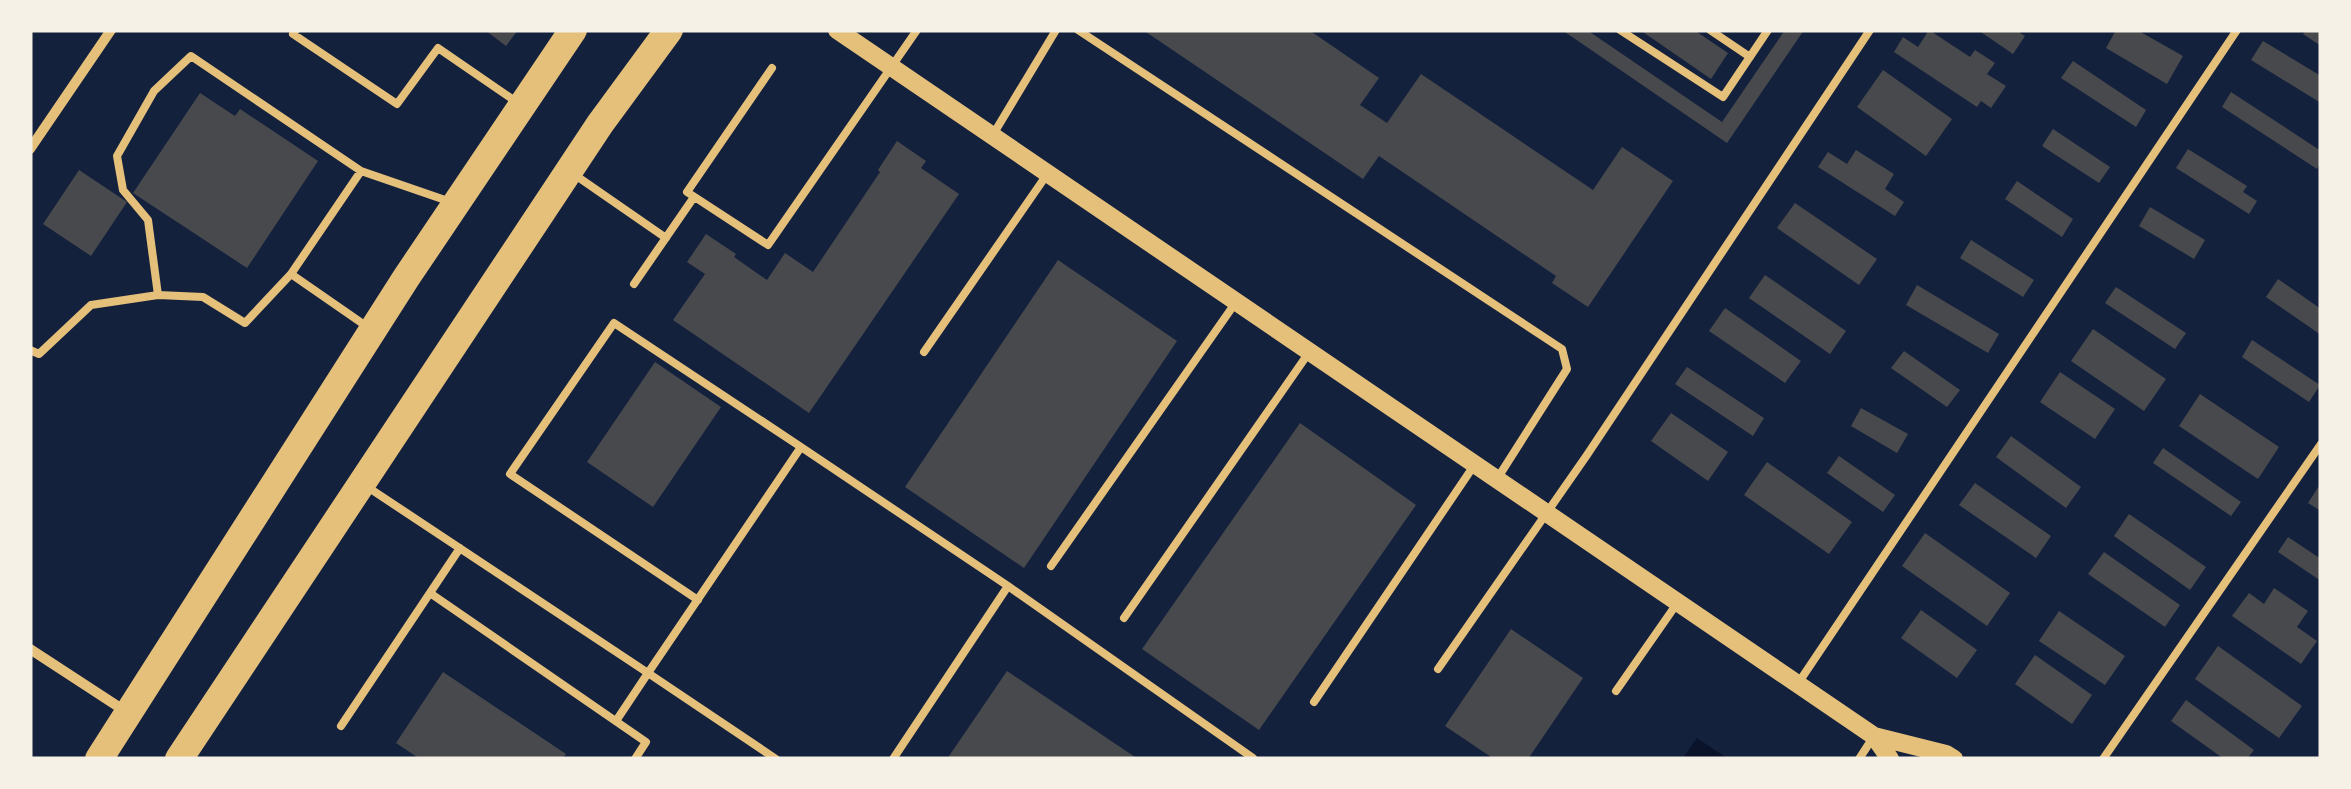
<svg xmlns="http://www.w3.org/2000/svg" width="2351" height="789" font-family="'Roboto Condensed',sans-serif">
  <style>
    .water { fill: #0b132b }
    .building { fill: #48494c }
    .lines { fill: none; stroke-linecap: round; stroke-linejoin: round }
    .service { stroke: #e5c07b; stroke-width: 8 }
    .minor { stroke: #e5c07b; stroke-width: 10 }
    .tertiary { stroke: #e5c07b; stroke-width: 18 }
    .trunk { stroke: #e5c07b; stroke-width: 28 }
  </style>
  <rect width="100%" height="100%" fill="#14213d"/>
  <path class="water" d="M1697,738L1727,758L1726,759H1682Z"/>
  <path class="building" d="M485,30H518L506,46Z
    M1143,30H1309L1379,78L1360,105L1387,123L1421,74L1593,190L1622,147L1673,181L1588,307L1552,283L1556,276L1379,156L1363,179Z
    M1562,30H1587L1722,122L1785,30H1804L1727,143Z
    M1640,30H1694L1728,53L1711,79Z
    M1929,30L1970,57L1975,50L1995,63L1987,74L2006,86L1991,108L1981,101L1977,107L1894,52L1903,37L1918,47Z
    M1978,30H2022L2020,33L2025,36L2013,54Z
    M2116,30H2137L2183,56L2167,84L2106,48Z
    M2306,30H2321V46L2303,34Z
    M2263,41L2321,76V103L2251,60Z
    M2073,61L2146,110L2136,127L2061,78Z
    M1883,70L1952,119L1926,156L1857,107Z
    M2231,92L2321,151V162L2317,169L2222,107Z
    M200,93L235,116L240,109L318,161L247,268L133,193Z
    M2053,129L2110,167L2099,183L2042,146Z
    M897,141L926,161L921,168L959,194L809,413L673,320L705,274L687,262L706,234L736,254L734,257L767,280L785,253L813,272L880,172L878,170Z
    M2188,149L2247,186L2243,192L2257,201L2249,214L2176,168Z
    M1856,150L1894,174L1885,189L1904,202L1895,216L1818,167L1828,152L1847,164Z
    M79,170L127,202L91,256L43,224Z
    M2017,181L2073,219L2062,237L2005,199Z
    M1795,203L1877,259L1859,285L1777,228Z
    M2150,207L2205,240L2194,259L2139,226Z
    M1971,240L2034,280L2023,297L1960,258Z
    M1058,260L1177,341L1024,568L905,487Z
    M1765,275L1846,331L1830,354L1749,298Z
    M2278,279L2321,309V335L2266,297Z
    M1917,285L1999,334L1988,353L1906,305Z
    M2116,287L2186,333L2175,349L2105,303Z
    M1725,308L1801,361L1785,383L1709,331Z
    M2093,329L2166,379L2144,411L2071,361Z
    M2252,340L2320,385L2309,402L2242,357Z
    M1904,351L1960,390L1947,407L1891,368Z
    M655,362L721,407L653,507L587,462Z
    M1687,367L1764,418L1753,436L1675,384Z
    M2060,372L2115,409L2095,439L2040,402Z
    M2200,394L2279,447L2258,479L2179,426Z
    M1861,408L1908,434L1897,453L1851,426Z
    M1671,413L1728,452L1708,481L1651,441Z
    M1300,423L1416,505L1259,730L1142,649Z
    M2011,436L2081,487L2066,508L1996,457Z
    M2163,448L2241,502L2231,516L2153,463Z
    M1839,456L1895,495L1883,512L1827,473Z
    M1767,462L1852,522L1829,554L1744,495Z
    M1975,483L2051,536L2036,558L1959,505Z
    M2321,483V511L2308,503Z
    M2129,514L2206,567L2190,590L2114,536Z
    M1925,533L2010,593L1987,626L1902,566Z
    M2288,537L2321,559V581L2278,552Z
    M2104,552L2180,605L2165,627L2088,574Z
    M2274,588L2308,611L2297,627L2317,641L2301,664L2232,616L2249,593L2264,604Z
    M1921,610L1977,650L1957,678L1901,638Z
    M2059,611L2125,656L2105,685L2039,641Z
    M1511,629L1583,678L1528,759H1494L1445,726Z
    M2218,646L2302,706L2279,738L2195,679Z
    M2035,655L2092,695L2072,724L2015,684Z
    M1007,671L1138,759H947Z
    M443,672L566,754L562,759H420L396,743Z
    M2186,700L2254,750L2247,759H2224L2171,721Z"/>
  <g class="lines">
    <path class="service" d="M296,30L293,34L397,104L438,48L518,103
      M1078,30L1562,349L1567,369L1497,479
      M1620,30L1723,97L1768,30
      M1710,30L1750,57
      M191,56L361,171L291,274L245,323L203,297L158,295L148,220L123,190L117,156L154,91Z
      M772,68L687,192L768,245L917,30
      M994,133L1056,30
      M361,171L451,202
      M575,175L666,238
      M291,274L369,328
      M634,284L694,197
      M30,350L39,354L91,305L158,295
      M924,352L1048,173
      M801,447L1008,586L893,759
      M366,486L648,673L801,447L614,323L510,474L698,600
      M1051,566L1236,302
      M1008,586L1253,758L1252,759
      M430,593L646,742L635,759
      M1124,618L1310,351
      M1438,669L1587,455L1870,30
      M1799,682L2237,30
      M1616,691L1678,602
      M1314,702L1475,464
      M616,721L648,673L776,759
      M341,726L460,548
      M1859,759L1874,736
      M2103,759L2321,444"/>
    <path class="minor" d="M30,149L111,30
      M30,649L125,711"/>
    <path class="tertiary" d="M837,30L1874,736L1946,754L1954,759
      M1874,736L1890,759"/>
    <path class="trunk" d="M99,759L406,278L573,30
      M179,759L600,124L669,30"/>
  </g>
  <rect width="2351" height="789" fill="none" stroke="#f6f1e7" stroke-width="65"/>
</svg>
